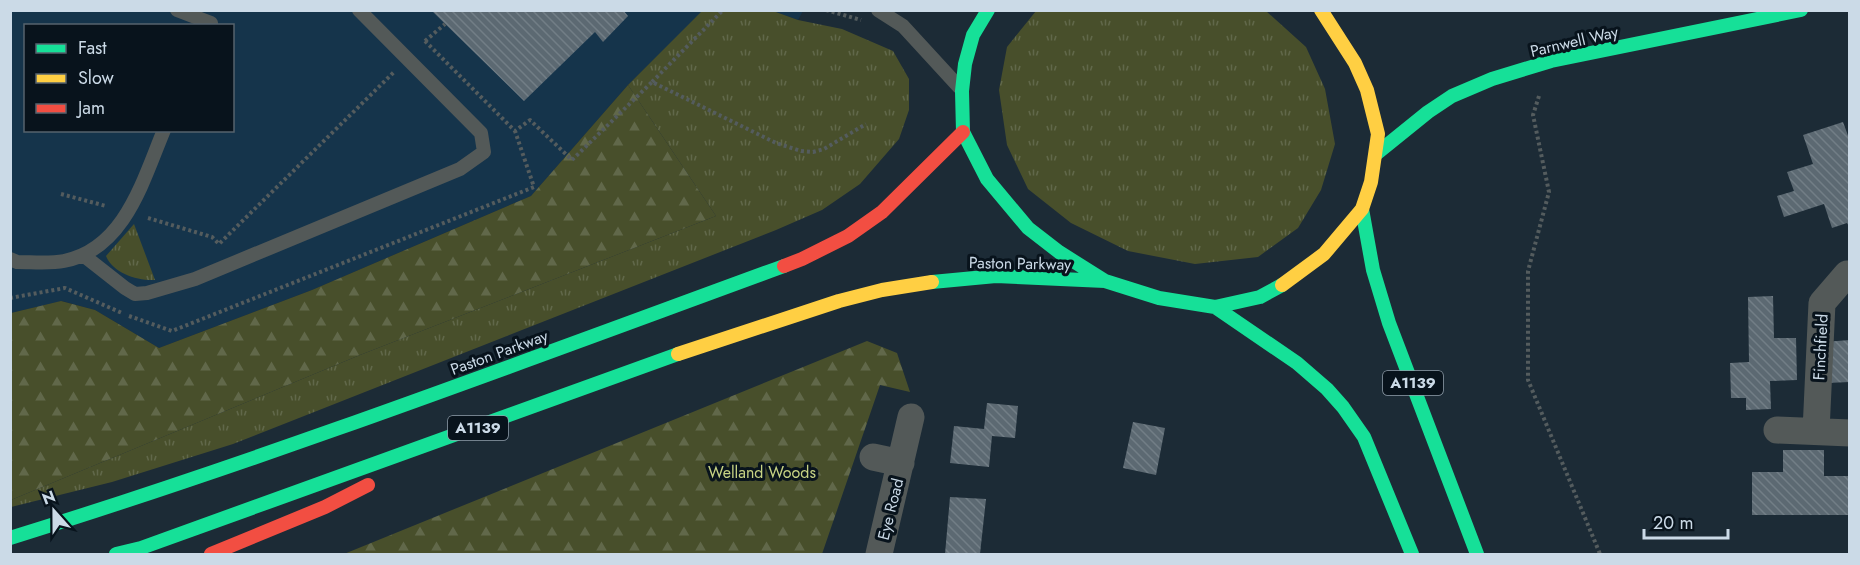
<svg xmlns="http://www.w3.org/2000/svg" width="1860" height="565" font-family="Jost,sans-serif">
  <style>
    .built { fill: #15344b; fill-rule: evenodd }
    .grass { fill: url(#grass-tufts) }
    .forest { fill: url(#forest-firs) }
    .building { fill: url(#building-back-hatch) }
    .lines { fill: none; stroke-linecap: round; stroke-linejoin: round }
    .path { stroke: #545c5e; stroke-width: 4; stroke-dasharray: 3 3; stroke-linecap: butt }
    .lane { stroke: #535958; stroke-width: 14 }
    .street { stroke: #535958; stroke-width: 27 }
    .fast { stroke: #16e098; stroke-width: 14 }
    .slow { stroke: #ffcf43; stroke-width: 14 }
    .jam { stroke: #f24e42; stroke-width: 14 }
    .labels { text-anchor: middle; stroke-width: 6; stroke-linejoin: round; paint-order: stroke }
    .shield { fill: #08131c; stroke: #909eaa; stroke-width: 1.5 }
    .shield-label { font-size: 15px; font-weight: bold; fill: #cbdae7 }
    .street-label { font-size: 16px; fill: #cbdae7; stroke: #08131c }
    .park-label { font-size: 16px; fill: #c7d384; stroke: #08131c }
  </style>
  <defs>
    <pattern id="grass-tufts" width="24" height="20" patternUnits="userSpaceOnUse" patternTransform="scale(1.5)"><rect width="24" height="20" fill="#484f2b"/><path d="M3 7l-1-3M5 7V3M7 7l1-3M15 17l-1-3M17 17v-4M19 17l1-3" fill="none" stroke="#61684a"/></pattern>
    <pattern id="forest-firs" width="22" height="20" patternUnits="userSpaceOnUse" patternTransform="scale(1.5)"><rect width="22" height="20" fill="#484f2b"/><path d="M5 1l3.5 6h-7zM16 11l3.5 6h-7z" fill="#61684a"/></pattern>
    <pattern id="building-back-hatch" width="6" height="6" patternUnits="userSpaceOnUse" patternTransform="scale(1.5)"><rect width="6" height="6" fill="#5c6972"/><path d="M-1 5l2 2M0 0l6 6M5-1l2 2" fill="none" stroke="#727e86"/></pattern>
  </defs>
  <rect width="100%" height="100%" fill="#1c2b36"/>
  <path class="built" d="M10,11H703L628,85L531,196L312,290L159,348L95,310L62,301L11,313ZM26,26H232V130H26Z
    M773,11H803L798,20Z"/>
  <path class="grass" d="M702,11H773L798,20L842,29L893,51L909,79V110L899,139L860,184L822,210L776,230L233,444L112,482L11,507V500L360,355L716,216L628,85Z
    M1036,11H1266L1306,47L1325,89L1335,144L1321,190L1298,228L1258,257L1195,264L1128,251L1071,223L1028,189L1007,145L999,90L1007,47Z
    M134,224L155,280C137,281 113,273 106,256Z"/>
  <path class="forest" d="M628,85L716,216L360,355L11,500V313L61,301L95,310L159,348L312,290L531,196Z
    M867,341L897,353L910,392L880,385L822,554H344Z"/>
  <path class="building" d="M431,10H623L628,16L603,42L595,32L524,101Z
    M1843,122L1850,141V228L1847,223L1832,228L1824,204L1784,217L1777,196L1794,191L1787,172L1813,164L1803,135Z
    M1773,296L1774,338H1796L1797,380L1770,381L1771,409L1746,410V398H1731L1730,363L1749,362L1748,297Z
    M1850,340V382L1827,383L1824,342Z
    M987,403L1018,406L1015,438L992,436L989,467L950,463L954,426L984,429Z
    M1133,422L1165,428L1156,475L1123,468Z
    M1783,450H1824V476H1850V515H1752V472H1783Z
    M950,497L986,499L980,554H945Z"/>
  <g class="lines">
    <path class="path" d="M826,10L861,20
      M425,41L515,131L530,120L572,160L652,82L776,143L801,151L813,152L824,149L866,124
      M425,41L445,24
      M652,82L723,10
      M1539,96L1533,115L1549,192L1528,271V380L1600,554
      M61,194L106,206
      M148,218L212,237L219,244L394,72
      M10,298L65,288L122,313
      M129,316L172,331L534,187L515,131"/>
    <path class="lane" d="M177,10L211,23
      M878,10L903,26L959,87
      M83,255L125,288L135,294L147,293L195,279L460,169L484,152L481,133L359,10
      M10,259L17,262C32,262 49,264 64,261C125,249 143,180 164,130"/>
    <path class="street" d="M1777,430L1850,433
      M1816,431L1822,303L1847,274H1850
      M873,457L901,463
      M879,554L911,417"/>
    <path class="fast" d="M988,10L973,35L965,64L962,91L963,132L987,179L1028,228L1059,252L1105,281L1159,298L1215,307L1260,297L1282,285
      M1376,154L1428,112L1452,96L1492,79L1551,61L1801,10
      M1362,209L1373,270L1389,323L1477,554
      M932,282L996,276L1105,281
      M1215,307L1297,363L1327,389L1343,407L1364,437L1412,554
      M10,538C271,457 527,360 784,266
      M116,554L141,548L678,354"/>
    <path class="slow" d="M1282,285L1324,254L1362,209L1371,182L1378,134L1367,90L1355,63L1321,10
      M678,354L839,301L882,290L932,282"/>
    <path class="jam" d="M784,266L802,259L848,236L882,212L963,132
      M211,554L325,507L368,485"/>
  </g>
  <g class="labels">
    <g class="shield">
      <rect x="1383" y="371" width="60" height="24" rx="4.5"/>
      <rect x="448" y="416" width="60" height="24" rx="4.5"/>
    </g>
    <g class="shield-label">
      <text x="1413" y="388">A1139</text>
      <text x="478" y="433">A1139</text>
    </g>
    <g class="street-label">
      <text transform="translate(1574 41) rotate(-13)" y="6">Parnwell Way</text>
      <text transform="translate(1020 263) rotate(1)" y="6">Paston Parkway</text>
      <text transform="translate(1820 347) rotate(-87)" y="6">Finchfield</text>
      <text transform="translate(499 352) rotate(-20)" y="6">Paston Parkway</text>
      <text transform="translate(890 509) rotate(-76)" y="6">Eye Road</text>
    </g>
    <g class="park-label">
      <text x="762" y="478">Welland Woods</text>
    </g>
  </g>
  <rect width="1860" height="565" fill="none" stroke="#cbdae7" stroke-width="24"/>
  <rect x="24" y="24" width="210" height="108" fill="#08131c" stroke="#56636d" stroke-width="1.5"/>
  <rect x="36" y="44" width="30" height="9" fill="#16e098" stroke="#56636d" stroke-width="1.5"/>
  <text x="78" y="54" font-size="18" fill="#cbdae7">Fast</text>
  <rect x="36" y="74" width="30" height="9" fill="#ffcf43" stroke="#56636d" stroke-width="1.5"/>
  <text x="78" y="84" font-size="18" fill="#cbdae7">Slow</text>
  <rect x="36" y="104" width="30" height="9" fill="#f24e42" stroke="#56636d" stroke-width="1.5"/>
  <text x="78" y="114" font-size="18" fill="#cbdae7">Jam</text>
  <g transform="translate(54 511) rotate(339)" stroke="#08131c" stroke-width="4.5" paint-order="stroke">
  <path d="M0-4.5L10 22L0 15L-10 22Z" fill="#cbdae7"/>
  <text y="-9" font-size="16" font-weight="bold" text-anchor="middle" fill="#cbdae7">N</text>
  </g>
  <path d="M1644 529v9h84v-9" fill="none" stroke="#cbdae7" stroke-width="3"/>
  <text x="1653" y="529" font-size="18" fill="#cbdae7" stroke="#08131c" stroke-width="4.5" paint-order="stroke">20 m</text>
</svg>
